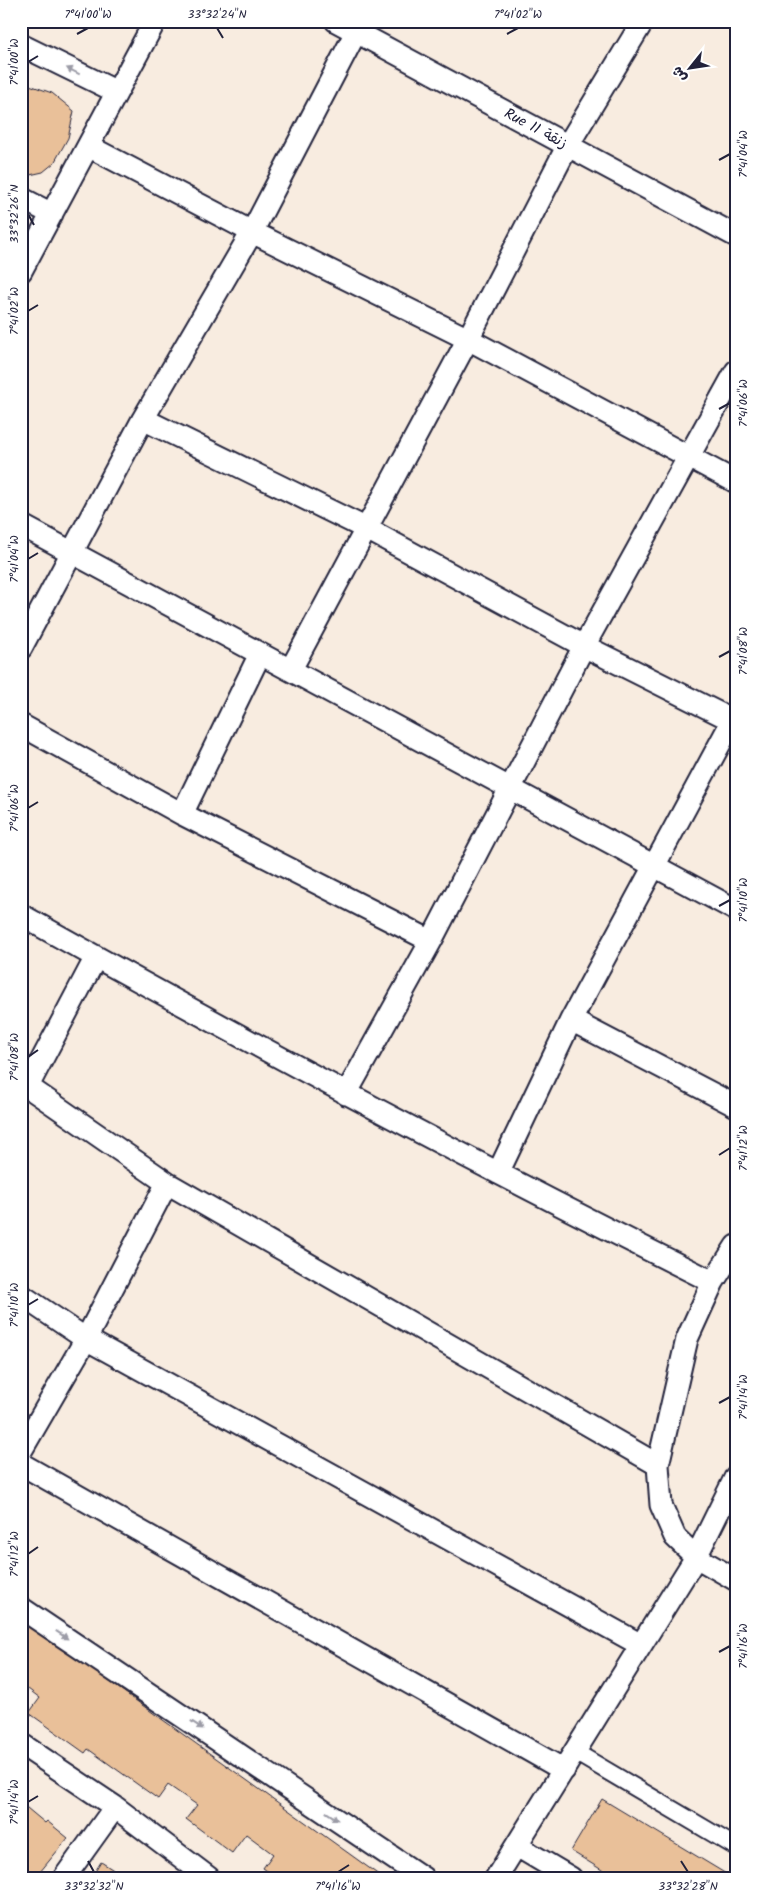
<svg xmlns="http://www.w3.org/2000/svg" width="757" height="1899" font-family="Kalam,'Playpen Sans Arabic',sans-serif">
  <style>
    .building { fill: #e9c099; stroke: #22223b }
    .lines { fill: none; stroke-linecap: round; stroke-linejoin: round }
    .pedestrian-casing { stroke: #22223b; stroke-width: 20 }
    .minor-casing { stroke: #22223b; stroke-width: 25 }
    .pedestrian { stroke: #fff; stroke-width: 16 }
    .minor { stroke: #fff; stroke-width: 21 }
    .oneway { fill: #9c9ca7 }
    .ticks { fill: none; stroke: #22223b; stroke-width: 2 }
    .labels { text-anchor: middle; stroke-width: 5; stroke-linejoin: round; paint-order: stroke }
    .street-label { font-size: 15px; fill: #22223b; stroke: #fff }
    .neatline { fill: none; stroke: #22223b; stroke-width: 2 }
    .ticks-label { font-size: 12px; text-anchor: middle; fill: #22223b }
  </style>
  <rect width="100%" height="100%" fill="#f8ece0"/>
  <filter id="ink" filterUnits="userSpaceOnUse"><feTurbulence type="fractalNoise" baseFrequency=".02" numOctaves="2"/><feDisplacementMap in="SourceGraphic" scale="10" xChannelSelector="R" yChannelSelector="G"/><feConvolveMatrix kernelMatrix="1 2 1 2 8 2 1 2 1" color-interpolation-filters="sRGB"/></filter>
  <g filter="url(#ink)">
    <path class="building" d="M21,82L52,93L74,111L68,138L54,163L43,172L21,177Z
      M21,1618L383,1878H277L263,1868L273,1854L246,1834L232,1853L186,1819L197,1805L168,1785L158,1799L88,1749L85,1753L29,1713L40,1698L28,1689L21,1698Z
      M602,1799L733,1878H615L571,1851Z
      M21,1803L45,1823L47,1821L68,1838L35,1878H27L21,1873Z
      M101,1862L126,1878H91Z"/>
    <g class="lines">
      <g class="pedestrian-casing">
        <path id="pedestrian" d="M575,1752L736,1847"/>
      </g>
      <g class="minor-casing">
        <path id="minor" d="M336,21L736,236
          M21,45L117,92
          M88,146L252,232L468,339L736,482
          M21,198L52,214
          M21,271L155,21
          M143,419L367,529L584,646L736,722
          M21,525L736,910
          M21,648L143,419L252,232L356,32
          M291,669L468,339L568,145L643,21
          M21,725L182,814L431,941
          M182,814L260,654
          M21,915C249,1043 479,1166 713,1282
          M571,1020L736,1106
          M21,1082L167,1183L658,1465
          M28,1086L96,957
          M346,1094L431,941L584,646L736,371
          M498,1173L571,1020L736,714
          M736,1246L713,1282L687,1339L658,1465L661,1505L675,1537L696,1557L736,1580
          M21,1295L86,1339L641,1645
          M21,1451L86,1339L167,1183
          M21,1464L564,1770
          M21,1608L423,1878
          M21,1744L115,1807L209,1878
          M517,1846L571,1878
          M64,1878L115,1807
          M496,1878L696,1557L736,1476"/>
      </g>
      <use href="#pedestrian" class="pedestrian"/>
      <use href="#minor" class="minor"/>
    </g>
    <defs><path id="oneway-solid" d="M-6-.8H1V-3.2L6.5 0L1 3.2V.8H-6Z" transform="scale(1.25)"/></defs>
    <g class="oneway">
      <use href="#oneway-solid" transform="translate(73 71) rotate(-154)"/>
      <use href="#oneway-solid" transform="translate(62 1635) rotate(34)"/>
      <use href="#oneway-solid" transform="translate(197 1725) rotate(34)"/>
      <use href="#oneway-solid" transform="translate(332 1816) rotate(34)"/>
    </g>
  </g>
  <path class="ticks" d="M217,28L223,38M77,34L88,28M507,34L518,28M28,62L38,56M719,160L730,154M28,214L34,225M28,311L38,305M719,409L730,403M28,559L38,553M719,657L730,651M28,808L38,802M719,906L730,900M28,1057L38,1050M719,1155L730,1148M28,1305L38,1299M719,1403L730,1397M28,1554L38,1547M719,1652L730,1646M28,1802L38,1796M88,1861L94,1872M681,1861L688,1872M338,1872L349,1865"/>
  <g class="labels">
    <g class="street-label">
      <text transform="translate(536 128) rotate(28)" y="5">Rue 11 زنقة</text>
    </g>
  </g>
  <rect width="757" height="1899" fill="none" stroke="#fff" stroke-width="55"/>
  <g transform="translate(690 68) rotate(240)" stroke="#ffffff" stroke-width="4" paint-order="stroke">
  <path d="M0-4L9 19L0 12L-9 19Z" fill="#22223b"/>
  <text y="-8" font-size="14" font-weight="bold" text-anchor="middle" fill="#22223b">ش</text>
  </g>
  <rect x="28" y="28" width="702" height="1844" class="neatline"/>
  <g class="ticks-label">
    <text x="88" y="18">7°41'00"W</text>
    <text x="217" y="18">33°32'24"N</text>
    <text x="518" y="18">7°41'02"W</text>
    <text transform="translate(14 62) rotate(-90)" y="4">7°41'00"W</text>
    <text transform="translate(743 154) rotate(-90)" y="4">7°41'04"W</text>
    <text transform="translate(14 214) rotate(-90)" y="4">33°32'26"N</text>
    <text transform="translate(14 311) rotate(-90)" y="4">7°41'02"W</text>
    <text transform="translate(743 403) rotate(-90)" y="4">7°41'06"W</text>
    <text transform="translate(14 559) rotate(-90)" y="4">7°41'04"W</text>
    <text transform="translate(743 651) rotate(-90)" y="4">7°41'08"W</text>
    <text transform="translate(14 808) rotate(-90)" y="4">7°41'06"W</text>
    <text transform="translate(743 900) rotate(-90)" y="4">7°41'10"W</text>
    <text transform="translate(14 1057) rotate(-90)" y="4">7°41'08"W</text>
    <text transform="translate(743 1148) rotate(-90)" y="4">7°41'12"W</text>
    <text transform="translate(14 1305) rotate(-90)" y="4">7°41'10"W</text>
    <text transform="translate(743 1397) rotate(-90)" y="4">7°41'14"W</text>
    <text transform="translate(14 1554) rotate(-90)" y="4">7°41'12"W</text>
    <text transform="translate(743 1646) rotate(-90)" y="4">7°41'16"W</text>
    <text transform="translate(14 1802) rotate(-90)" y="4">7°41'14"W</text>
    <text x="94" y="1890">33°32'32"N</text>
    <text x="338" y="1890">7°41'16"W</text>
    <text x="688" y="1890">33°32'28"N</text>
  </g>
</svg>
